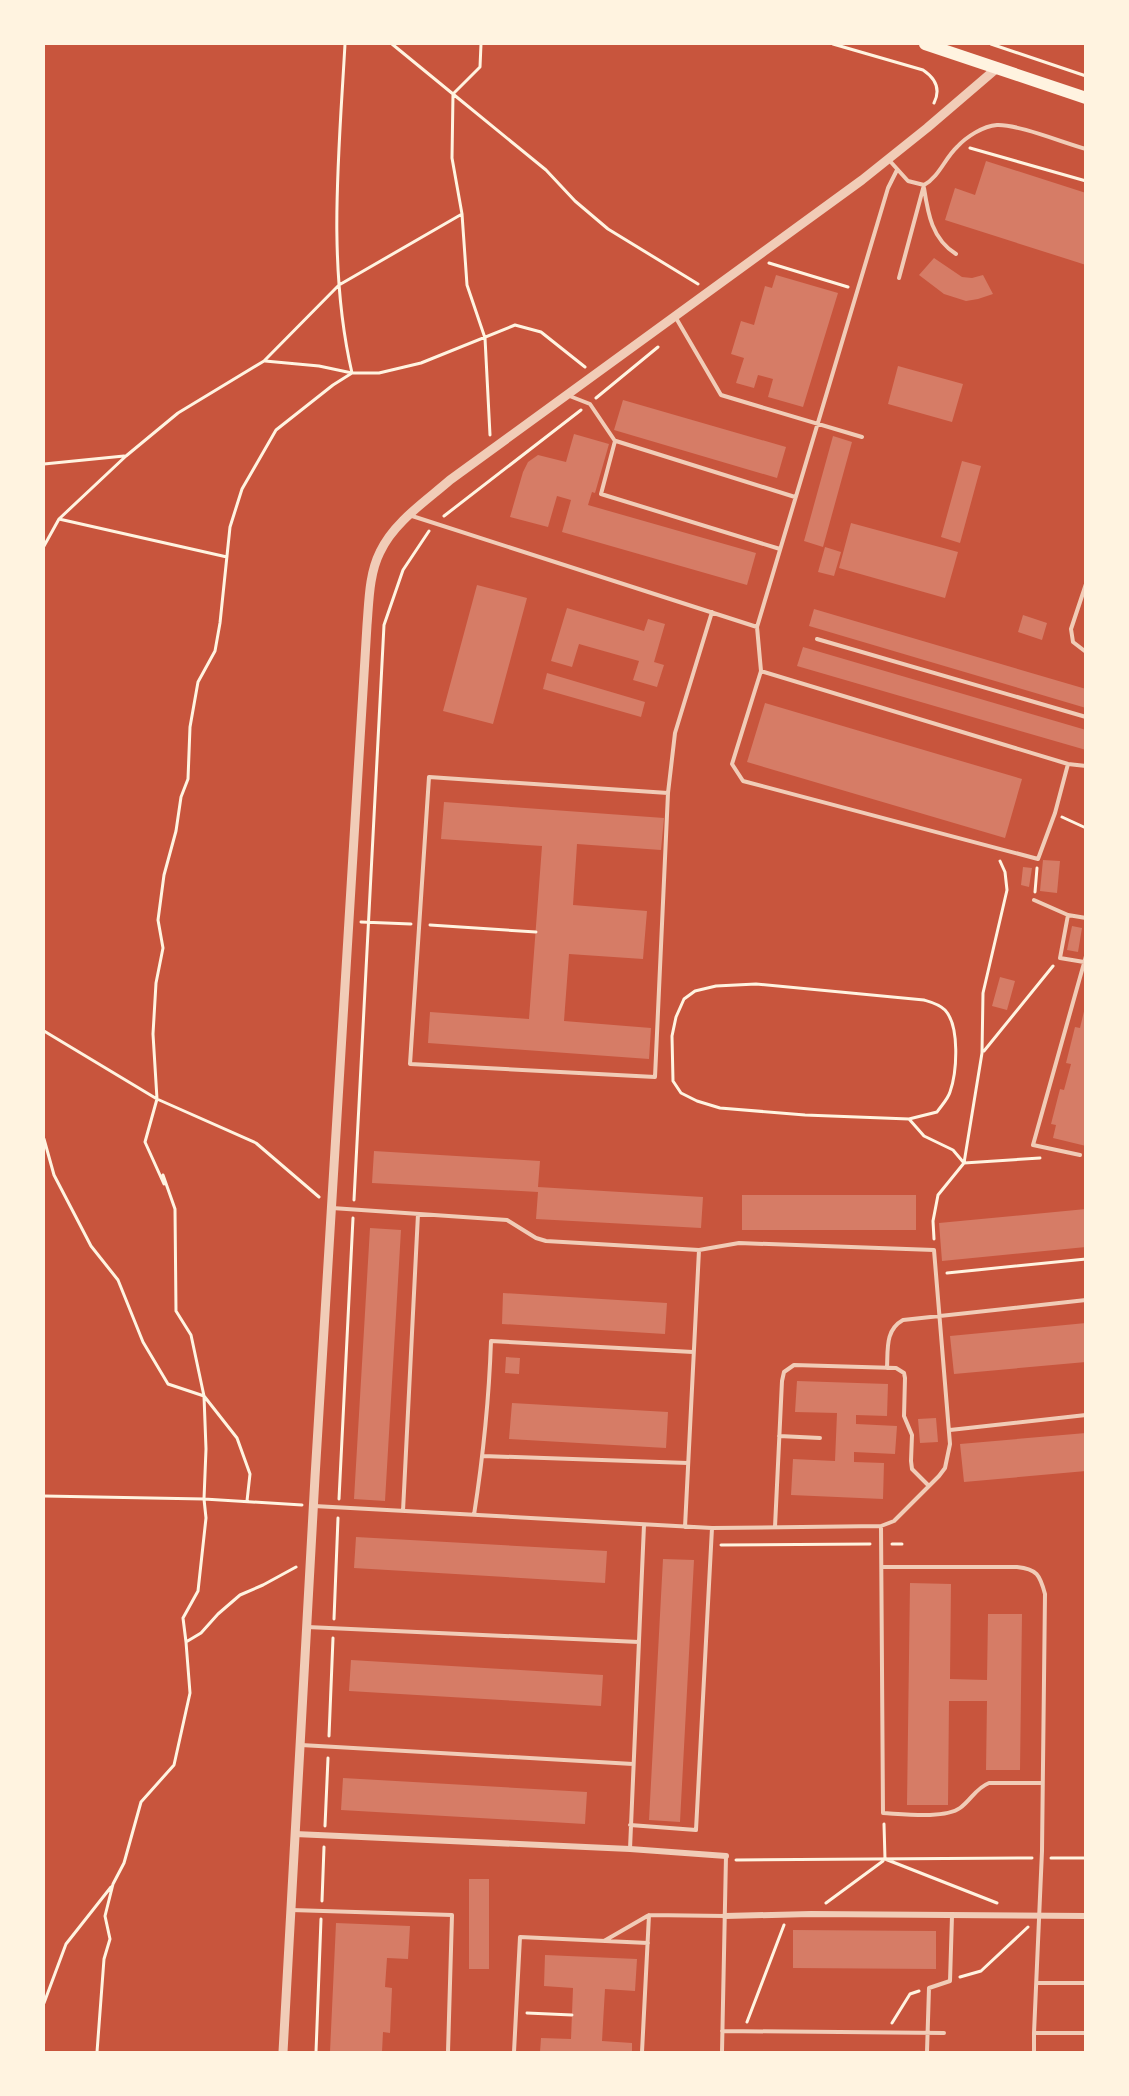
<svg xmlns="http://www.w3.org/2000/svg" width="1129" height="2096" font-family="Helvetica,sans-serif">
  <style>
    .building { fill: #d67c66 }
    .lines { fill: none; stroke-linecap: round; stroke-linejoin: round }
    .path { stroke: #fff3e0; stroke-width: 3 }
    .service { stroke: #f1ccb7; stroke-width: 4 }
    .minor { stroke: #f1ccb7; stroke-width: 6 }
    .tertiary { stroke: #f1ccb7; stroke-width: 9 }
    .primary { stroke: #fff3e0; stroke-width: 12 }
  </style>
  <rect width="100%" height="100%" fill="#c8553d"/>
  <path class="building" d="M986,161L1086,193V265L945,220L955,188L975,195Z
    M934,258L962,277L972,278L983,275L993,294L978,299L966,301L944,294L919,275Z
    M776,275L838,293L803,407L768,397L773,379L758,375L754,388L736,383L744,358L731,354L741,321L754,325L765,286L772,288Z
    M898,366L963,384L952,422L888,404Z
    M623,400L786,447L777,478L614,430Z
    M574,434L609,444L595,493L592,492L588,505L756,553L747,585L562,532L571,500L557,496L548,527L510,517L523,472L528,462L538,455L566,462Z
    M833,436L852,442L823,547L804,541Z
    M962,461L981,466L960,543L941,537Z
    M851,523L958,552L945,598L839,568Z
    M825,547L841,552L834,576L818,572Z
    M477,585L527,598L493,724L443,711Z
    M567,608L644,631L648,619L665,624L654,662L664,665L657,687L633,680L639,661L579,644L572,667L551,661Z
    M814,609L1086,689V708L809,626Z
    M1023,615L1047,623L1042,640L1018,632Z
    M803,647L1086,730V750L797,666Z
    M547,673L645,702L641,717L543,689Z
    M765,703L1022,779L1005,838L747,762Z
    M444,802L664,818L661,850L577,844L573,905L647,911L643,959L569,954L564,1021L651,1028L649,1059L428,1043L430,1012L529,1019L542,846L441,839Z
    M1043,860L1060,861L1057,893L1040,891Z
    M1023,867L1032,868L1029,887L1021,885Z
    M1072,926L1082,928L1078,952L1067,950Z
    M1000,977L1015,981L1007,1010L992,1006Z
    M1085,1007H1086V1146L1053,1138L1056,1125L1051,1124L1060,1089L1064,1090L1071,1064L1066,1063L1075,1027L1080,1028Z
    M374,1151L540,1161L538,1187L703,1197L701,1228L536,1219L538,1192L372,1183Z
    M742,1195H916V1230H742Z
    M1086,1209V1247L942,1261L939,1223Z
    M370,1228L401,1230L385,1501L354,1499Z
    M503,1293L667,1303L665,1334L502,1324Z
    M1086,1323V1362L954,1374L950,1336Z
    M506,1357L520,1358L519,1374L505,1373Z
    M797,1381L888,1384L887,1416L856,1415V1424L897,1426L895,1454L854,1452V1462L884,1463L883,1499L791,1495L793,1459L835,1461L837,1413L795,1412Z
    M512,1403L668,1412L666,1448L509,1439Z
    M936,1418L938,1442L920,1443L918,1419Z
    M1086,1433V1471L964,1482L960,1444Z
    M356,1537L607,1551L605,1583L354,1568Z
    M663,1559L694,1560L680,1822L649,1820Z
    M910,1583L951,1584L950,1679L987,1680L988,1614H1022L1020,1770H986L987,1701H949L948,1805H907Z
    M351,1660L603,1675L601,1706L349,1691Z
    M343,1778L587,1792L585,1824L341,1810Z
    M469,1879H489V1969H469Z
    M336,1923L410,1926L408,1959L387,1958L385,1987L392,1988L390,2033L383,2032L382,2052H330Z
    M793,1930L936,1931V1969L793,1968Z
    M545,1955L637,1959L635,1991L605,1989L602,2041L632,2043V2052H540L541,2038L571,2039L573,1988L544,1986Z"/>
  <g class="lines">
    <path class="path" d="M392,44L453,94L452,158L462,214L467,285L485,338L490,435
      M481,44L480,67L453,94L546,170L575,201L608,229L698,284
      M833,44L923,70C935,78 941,89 934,103
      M991,44L1086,76
      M970,148L1086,181
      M769,263L848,287
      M265,361L319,366L352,373C327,265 339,153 345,44
      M596,398L658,347
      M44,464L124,456
      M444,516L581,410
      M59,519L227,557
      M44,546L59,519L126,456L178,413L264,361L339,285L462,214
      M1062,817L1086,828
      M1035,892L1037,868
      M361,922L411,924
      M430,925L536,932
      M756,984L924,1000C931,1002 939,1004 945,1010C960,1026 957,1072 950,1092C948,1099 941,1106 937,1112L909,1119L805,1115L720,1108L697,1101L681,1093L673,1081L672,1036L676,1017L684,999L695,991L716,986Z
      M44,1031L157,1099L256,1143L319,1197
      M984,1051L1053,966
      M909,1119L924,1136L953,1150L964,1163
      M44,1139L54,1175L91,1246L118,1280L143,1342L168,1384L204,1396L206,1449L204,1499L206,1518L198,1591L183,1618L186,1642
      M964,1163L982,1053L983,993L1007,890L1005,872L1000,861
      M354,1200L384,625L403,570L429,531
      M934,1239L933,1221L938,1195L964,1163L1040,1158
      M947,1273L1086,1259
      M44,1496L204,1499L302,1505
      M339,1499L353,1218
      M247,1501L250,1474L237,1438L204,1396L191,1335L176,1311L175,1209L163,1175L164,1184L145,1142L157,1099L153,1034L156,983L163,948L158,920L164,875L176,831L181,797L188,779L190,727L198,682L215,651L220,623L230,527L242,489L276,430L333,385L352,373H379L421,363L515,325L541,332L585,367
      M892,1544H902
      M721,1545L870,1544
      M334,1619L338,1518
      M329,1736L333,1638
      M884,1824L885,1859L997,1903
      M325,1826L328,1758
      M1051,1858H1086
      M736,1860L1032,1858
      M322,1901L324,1847
      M826,1903L883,1861
      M960,1977L981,1971L1028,1927
      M44,2003L66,1944L111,1887
      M527,2013L572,2015
      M747,2022L784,1925
      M892,2023L910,1994L919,1991
      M97,2052L104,1959L110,1939L105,1916L113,1884L124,1863L141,1802L174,1765L190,1693L186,1642L201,1633L218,1614L240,1595L263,1585L296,1567
      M316,2052L321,1919"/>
    <path class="service" d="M889,160L908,181L924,185C939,177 945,158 957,147C966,137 983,126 997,125C1017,124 1064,143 1086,149
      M897,170L888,188L757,627L761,671L732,764L743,781L1038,859L1055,813L1068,764
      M924,188C928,214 932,239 956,254
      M899,278L924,185
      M676,318L721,395L862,437
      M567,395L590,404L615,441L601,494L780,549
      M616,441L795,497
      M409,515L757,627
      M1086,584L1071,629L1073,642L1086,652
      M817,639L1086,717
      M761,671L1068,764L1086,766
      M668,793L429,777L410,1064L655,1077L668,793L675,733L712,612
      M1034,900L1068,915
      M1084,962L1060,958L1068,915L1086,918
      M1080,1155L1033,1145L1086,956
      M887,1368C888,1349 885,1330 903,1320L1086,1300
      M950,1430L1086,1415
      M779,1436L820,1438
      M483,1456L688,1463
      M314,1506L712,1528L881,1526L894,1521L939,1476L945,1468L950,1444L934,1250L739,1243L699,1250L546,1241L536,1238L507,1220L332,1208
      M403,1511L418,1214
      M474,1515C483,1457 489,1400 491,1341L693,1352
      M881,1526L883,1813C903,1814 945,1819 960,1808C971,1800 976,1788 989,1783H1042
      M685,1527L699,1250
      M775,1527L782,1381L784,1372L794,1365L896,1368L904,1373L905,1378L904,1416L912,1435L911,1461L912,1469L929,1486
      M882,1567H1017C1037,1569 1040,1575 1045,1594L1042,1851L1034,2033
      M307,1627L639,1642
      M301,1745L633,1764
      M630,1825L696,1830L712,1528
      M630,1849L644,1525
      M291,1910L452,1915L448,2052
      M604,1941L649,1915L725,1916
      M1036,1983H1086
      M722,2031L944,2033
      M514,2052L520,1937L648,1943
      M642,2052L649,1915
      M722,2052L726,1856
      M927,2052L929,1988L950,1981L952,1916
      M1034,2052V2033H1086"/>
    <path class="minor" d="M295,1834L630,1849L726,1856
      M725,1916L811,1914L1086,1916"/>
    <path class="tertiary" d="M283,2052L315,1477L367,625C369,601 369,574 380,552C394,522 426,501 450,480L862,180L927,128L997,68"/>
    <path class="primary" d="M925,44L1086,98"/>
  </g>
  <rect width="1129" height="2096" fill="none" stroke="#fff3e0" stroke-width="90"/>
</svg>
